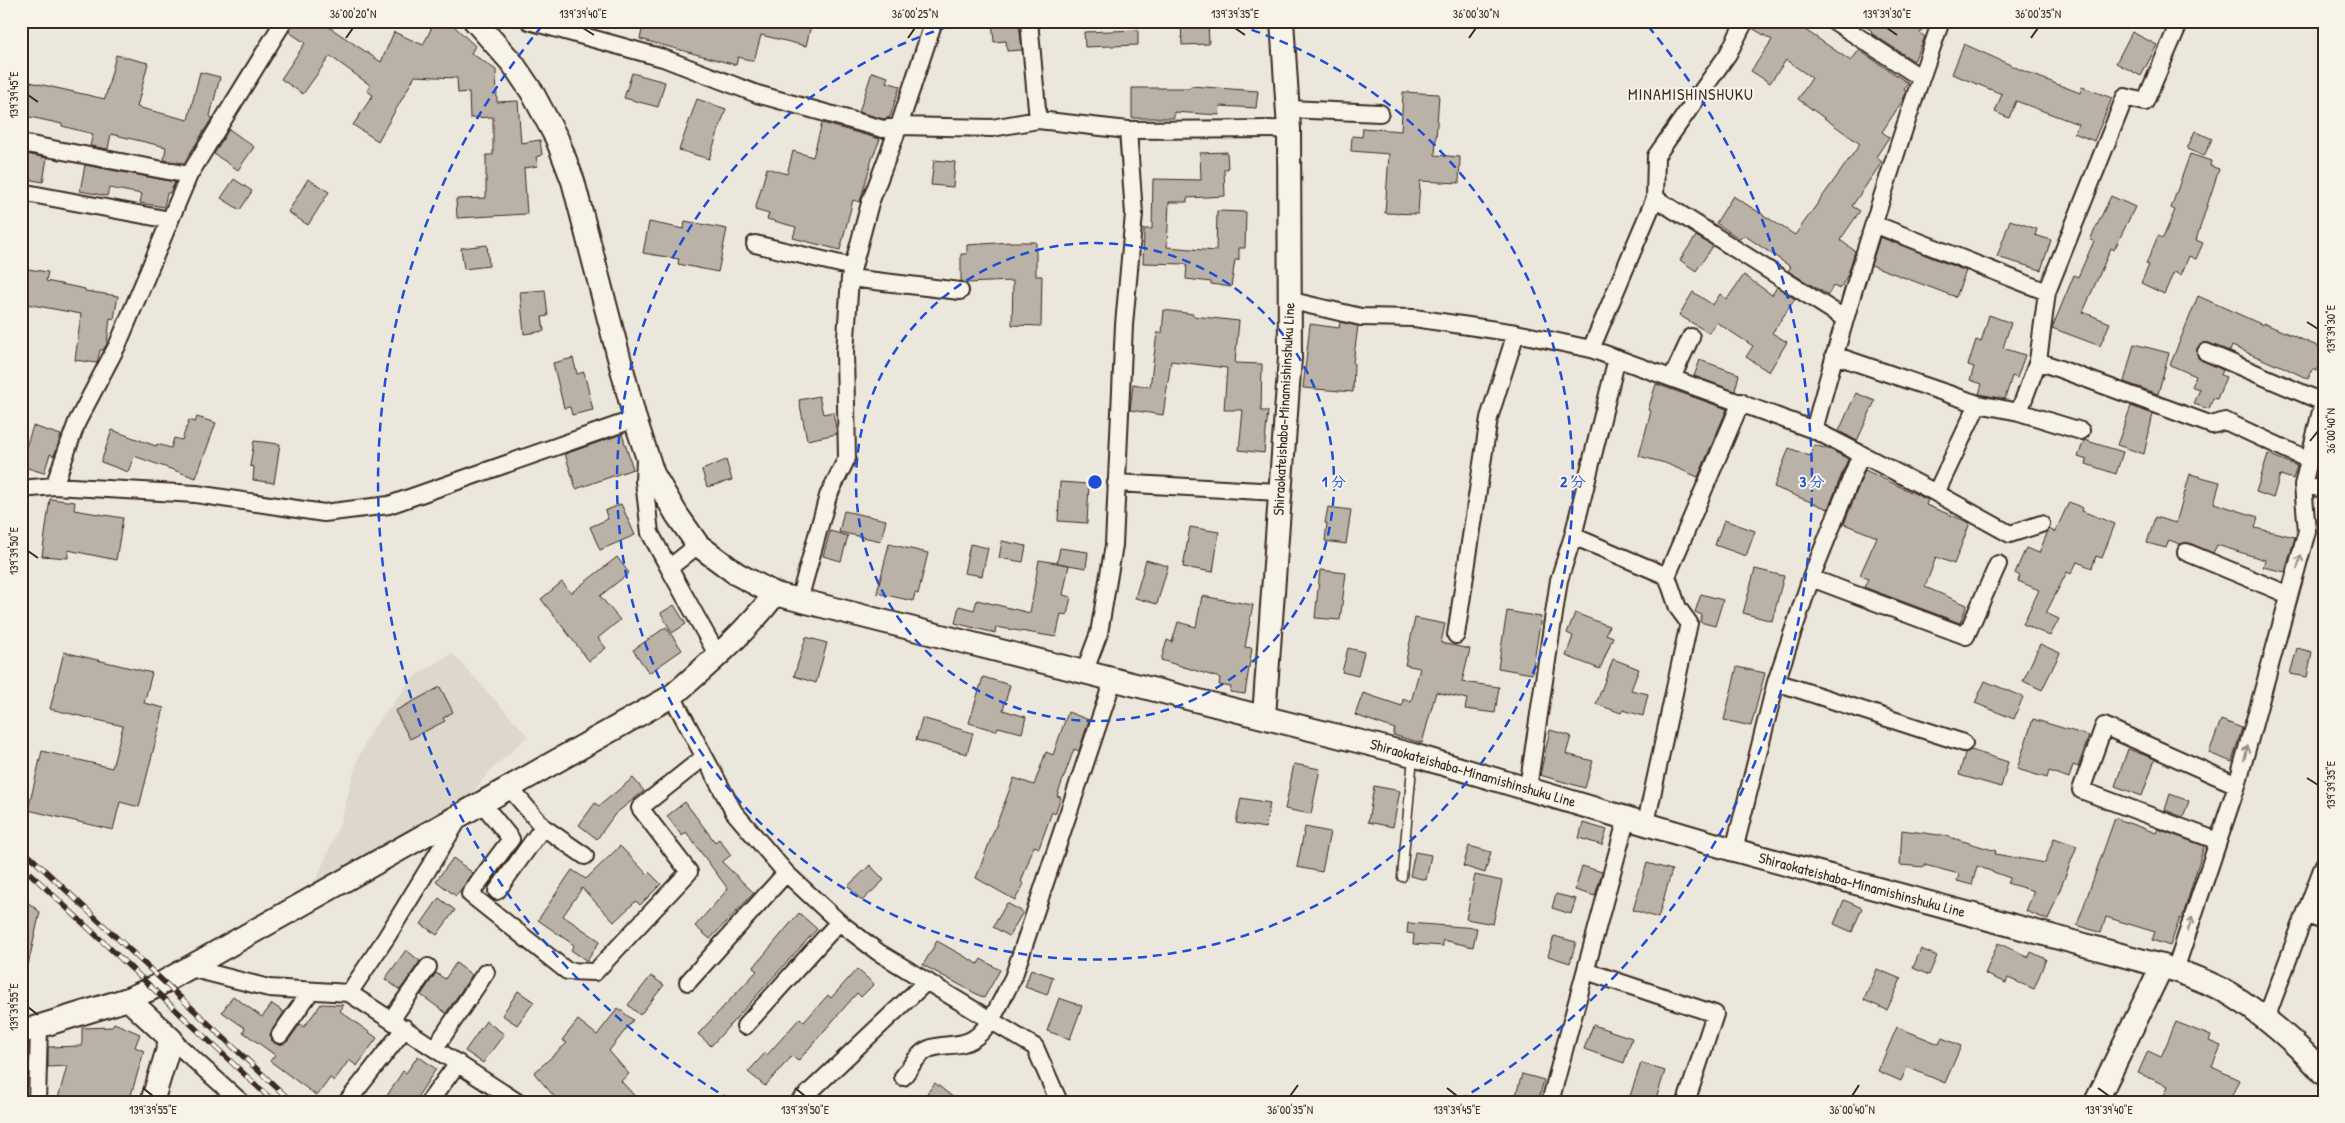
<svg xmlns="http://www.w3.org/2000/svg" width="2345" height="1123" font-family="'Patrick Hand','Klee One',sans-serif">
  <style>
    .built { fill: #ddd7cc }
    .building { fill: #bab2a7; stroke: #3b2a1e }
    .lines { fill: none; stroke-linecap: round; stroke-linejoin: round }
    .lane-casing { stroke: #3b2a1e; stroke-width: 11 }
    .street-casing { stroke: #3b2a1e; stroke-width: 20 }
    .secondary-casing { stroke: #3b2a1e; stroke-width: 26 }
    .lane { stroke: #f7f3e8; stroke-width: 8 }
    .street { stroke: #f7f3e8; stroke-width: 16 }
    .secondary { stroke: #f7f3e8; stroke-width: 22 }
    .rail-casing { stroke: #3b2a1e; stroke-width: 5.5 }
    .rail { stroke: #f7f3e8; stroke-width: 4; stroke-dasharray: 11; stroke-linecap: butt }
    .oneway { stroke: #998e83 }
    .ticks { fill: none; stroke: #3b2a1e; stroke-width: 2 }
    .ring { fill: none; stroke: #1d4ed8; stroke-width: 2.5; stroke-dasharray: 9 6 }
    .labels { text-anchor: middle; stroke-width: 4; stroke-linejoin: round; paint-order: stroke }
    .street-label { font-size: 15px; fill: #3b2a1e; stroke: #f7f3e8 }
    .neighbourhood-label { font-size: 16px; letter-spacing: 1px; fill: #3b2a1e; stroke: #f7f3e8 }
    .centre { fill: #1d4ed8; stroke: #f7f3e8; stroke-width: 2.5 }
    .ring-label { font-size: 15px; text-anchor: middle; font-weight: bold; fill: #1d4ed8; stroke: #f7f3e8; stroke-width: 4; stroke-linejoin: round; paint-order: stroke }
    .neatline { fill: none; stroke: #3b2a1e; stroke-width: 2 }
    .ticks-label { font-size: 12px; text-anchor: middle; fill: #3b2a1e }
  </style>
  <rect width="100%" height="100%" fill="#ece7dc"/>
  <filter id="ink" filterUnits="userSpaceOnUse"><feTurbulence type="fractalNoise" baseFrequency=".02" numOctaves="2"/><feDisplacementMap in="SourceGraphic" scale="10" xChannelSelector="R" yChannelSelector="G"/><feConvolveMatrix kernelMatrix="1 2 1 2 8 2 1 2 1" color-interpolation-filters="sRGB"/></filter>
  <g filter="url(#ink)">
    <path class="built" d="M452,653L528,736L489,772L468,799L315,888V882L340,824L357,761L371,731L414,677Z"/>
    <path class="building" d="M294,21H320L381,62L394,32L423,45L435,21H445L453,25L475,46L471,53L496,70L497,102L518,101L521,143L540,140L542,155L536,157L538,166L524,168L527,214L457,218L456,199L486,198V155H493V117L470,118L469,92L458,93L457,78L415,76L378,141L353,125L373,95L367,91L370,85L330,56L303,94L281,79L305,43L289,32Z
      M644,21L682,29L684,21H812L806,46L761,35L754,61L738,57L736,65L640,39Z
      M992,21H1019L1022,50L1007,51L1006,41L994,42Z
      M1181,21H1208L1209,44L1182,45Z
      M1755,21H1792L1851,61L1859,50L1908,83L1904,90L1906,91L1903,100L1882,132L1889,137L1876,157L1882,162L1852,206L1860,211L1840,240L1855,251L1848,274L1840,289L1833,286L1828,295L1788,271L1791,267L1744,235L1740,239L1716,223L1733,196L1795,235L1860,144L1798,99L1812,78L1786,60L1770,83L1751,71L1772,40L1752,28Z
      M1858,21H1927L1920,33L1925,37L1914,61L1871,33L1872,31Z
      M1138,30V45L1085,47L1084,32Z
      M2132,32L2157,45L2141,76L2116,63Z
      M1964,44L2026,72L2080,93L2082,87L2112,98L2094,141L2074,133L2078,124L2016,101L2009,118L1995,112L2002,94L1952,74Z
      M116,55L148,63L137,107L188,120L200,72L220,77L210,116L212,118L184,163L164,160L166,147L111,134L108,149L90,146L93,134L62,126V124L21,115V80L105,99Z
      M872,72L888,77L886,82L900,86L890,117L883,119L859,112Z
      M632,73L665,82L658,107L624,98Z
      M1191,86L1258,91L1256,108L1220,106L1219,115L1174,112V118H1132V88H1190Z
      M1403,92L1439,94L1435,155L1460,157L1459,183L1420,181L1418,214L1385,213L1389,154L1351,151L1352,136L1362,137L1363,128L1401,131Z
      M697,99L726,109L709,159L679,150Z
      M822,123L880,139L872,159L860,202L853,200L840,250L793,238L796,227L767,219L769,214L755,210L767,168L787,174L793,151L813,157Z
      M229,129L254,147L238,170L214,154Z
      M2195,131L2212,139L2204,156L2187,149Z
      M1227,152L1228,169H1224L1225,196L1187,198V202H1169L1167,247L1216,251L1217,211L1246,212L1245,248H1239V260H1235L1231,287L1211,284V282L1186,279L1187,264L1143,263L1144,229H1152L1153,179L1201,180L1200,153Z
      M21,153L47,158L43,182L21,178Z
      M2190,154L2211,161L2210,166L2219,169L2196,240L2203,243L2196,259L2189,256L2181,275L2174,272L2164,294L2141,283L2149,265L2146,264L2158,236L2163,238L2175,210L2171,208Z
      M934,160L955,162L953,187L931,185Z
      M85,165L175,182L174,184L170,193H167L164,207L140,203L142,194L109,188L107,196L80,191Z
      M234,179L252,191L240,210L221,198Z
      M308,179L329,192L308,225L288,212Z
      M2111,196L2135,207L2114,250L2111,248L2083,312L2110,323L2100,346L2052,328L2074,275L2078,277L2094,241L2090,240Z
      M2010,220L2037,229L2035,235L2051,240L2041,270L1997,257Z
      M685,221L727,229L718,272L678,264L679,259L643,253L649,222L684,229Z
      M1696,236L1713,246L1696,271L1680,260Z
      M1880,237L1966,271L1956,297L1871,265Z
      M1011,242H1036V276H1042L1041,326L1012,325L1013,281L966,283L961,281V254H967V245Z
      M487,245L489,266L464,269L461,248Z
      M21,268L48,272L46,281L85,289V291L118,296L114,319L110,318L107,344L103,350H100L97,363L75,360L81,314L21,303Z
      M1744,275L1772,295L1777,287L1795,299L1772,333L1787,342L1769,372L1746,357L1753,346L1716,322L1709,333L1679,315L1693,292L1713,305L1720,294L1727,299Z
      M545,290L548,316L542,317L544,331L524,334L520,292Z
      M2198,296L2263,325V323L2322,348L2319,355L2324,357L2317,371L2313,369L2308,379L2277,364L2276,365L2232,346L2230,351L2204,342L2197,348L2198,358L2223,370L2221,375L2226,377L2217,399L2213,398L2209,409L2194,404L2200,389L2192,387L2196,376L2170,365Z
      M1164,310L1193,314V316L1239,321L1235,363L1262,364L1261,411H1268L1264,453L1239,450L1243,410H1224L1227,368L1171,361L1163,415L1130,410L1133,384L1150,387L1157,333H1162Z
      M1989,315L2011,323L2003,348L2025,355L2017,378L2012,376L2005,399L1979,394L1982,384L1970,380L1974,367L1968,365L1976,340L1981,342Z
      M1340,322L1358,326L1353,363H1354L1353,392L1303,388L1310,324L1339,328Z
      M2134,344L2169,353L2158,394L2124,382Z
      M573,358L577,374L584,372L593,410L572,415L570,407L564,408L553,363Z
      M1700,360L1739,374L1735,391L1694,376Z
      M1656,384L1727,409L1698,477L1665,463L1639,456L1651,411L1648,410Z
      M1856,393L1875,401L1857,441L1839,431Z
      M819,396L823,414L833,412L837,434L807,440L799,400Z
      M2131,406L2153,414L2144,454L2117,445Z
      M197,417L216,423L196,478L134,456L128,472L101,462L112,430L156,446L157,444L171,448L174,438L182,440L189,420L195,422Z
      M33,426L61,435L54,456L50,454L44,473L21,466V449L25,450Z
      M622,434L633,469L576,489L565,454Z
      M2084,440L2123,452L2116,474L2086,464L2087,460L2078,457Z
      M254,441L280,444L274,483L253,480L254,467L250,466Z
      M1814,445L1831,450L1848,459L1828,509L1774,487L1789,448L1810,456Z
      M2268,454L2297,466L2293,479L2280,475L2273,498L2256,492Z
      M726,460L732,480L707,487L702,470Z
      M1865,470L1928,500L1926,505L1970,523L1954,564L1936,557L1925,587L1967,605L1960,623L1864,587L1868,579L1860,575L1877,537L1844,524Z
      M2190,474L2220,482L2214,503L2258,517L2255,528L2295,537L2285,572L2263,567L2265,560L2217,545L2213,553L2189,543L2180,544L2169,540L2166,548L2147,543L2155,517L2176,523Z
      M1060,482L1089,484L1087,523L1058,521Z
      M50,499L75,502L74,510L123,518L116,560L68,550V558L42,556Z
      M2069,502L2083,508L2082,511L2115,524L2102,558L2096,556L2092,568L2077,562L2071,574L2067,572L2046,613L2059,619L2050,636L2023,624L2039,590L2018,581L2020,576L2015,573L2026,548L2039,553L2048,531L2049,529L2055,532Z
      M621,504L635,535L600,550L590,527L608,519L605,511Z
      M1328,507L1351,510L1346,544L1325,541L1327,523H1325Z
      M844,511L886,520L881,541L839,532Z
      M1724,520L1755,531L1746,556L1715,545Z
      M1190,527L1219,532L1213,572L1183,567Z
      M830,531L848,536L841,561L823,556Z
      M1002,541L1026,546L1023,562L999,558Z
      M889,544L928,553L918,594L915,593L913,601L877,593Z
      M970,544L988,548L982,576L964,573Z
      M1060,548L1088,552L1086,568L1057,563Z
      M617,557L629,573L600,596L620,620L598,638L606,648L589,661L541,599L562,582L571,593Z
      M1039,560L1069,565L1063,595L1071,597L1067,615L1061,614L1056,637L996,627L995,633L955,623L959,606L974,610L977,600L1030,613Z
      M1146,560L1168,566L1157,604L1135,598Z
      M1755,569L1784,576L1772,621L1743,613Z
      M1320,570L1346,573L1340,620L1315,618Z
      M1701,594L1723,600L1715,626L1700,622L1702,615L1695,612Z
      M1202,596L1253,605L1245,647L1252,648L1245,694L1230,692L1231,687L1219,685L1220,678L1161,660L1167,640L1172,642L1178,622L1196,627Z
      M674,605L686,624L672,633L661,613Z
      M1507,611L1541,617L1532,674L1498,668Z
      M1575,613L1609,626L1606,634L1613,637L1600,669L1566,656L1573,636L1567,633Z
      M1415,618L1445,624L1441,643L1470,649L1462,682L1499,687L1495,713L1465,709L1467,699L1436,692L1422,743L1393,735L1395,729L1355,715L1363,693L1402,706L1403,699L1411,702L1420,668L1405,665Z
      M666,627L682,650L649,673L633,650Z
      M806,637L827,643L816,683L794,676Z
      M2040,644L2060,653L2042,690L2023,681Z
      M1348,648L1364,652L1358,676L1342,672Z
      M2297,648L2312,652L2307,677L2290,674Z
      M64,652L152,673L144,703L164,708L139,807L120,802L113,830L28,810L42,751L112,768L123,726L50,709Z
      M1613,659L1639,669L1631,690L1648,694L1643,716L1623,710L1621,713L1596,704Z
      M1737,667L1765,673L1751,726L1724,720Z
      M983,677L1010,685L1003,710L1026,717L1022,733L998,727L996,731L969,723Z
      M1985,681L2023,697L2014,719L1975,703Z
      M440,687L453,712L443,718L445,721L410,739L395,711Z
      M1068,712L1089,720L1079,751L1074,749L1057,796L1061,797L1055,814L1052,812L1039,848L1034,846L1021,882L1024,884L1015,900L976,878L1014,778L1034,785L1046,752L1053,755Z
      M922,718L973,733L967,754L916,740Z
      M2033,719L2089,736L2078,767L2073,765L2069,778L2049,771L2047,778L2017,769Z
      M2221,720L2242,728L2232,762L2209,753Z
      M1550,730L1571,736L1566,754L1593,761L1585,788L1540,775Z
      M2128,749L2155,759L2142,796L2115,786Z
      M1971,750L2008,762L2001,787L1959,775L1965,753Z
      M1294,764L1320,769L1311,814L1285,809Z
      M633,778L644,791L615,814L597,839L579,825L595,803L599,806Z
      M1374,786L1400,791L1393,827L1368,822Z
      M2170,794L2189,801L2183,817L2165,810Z
      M1241,798L1270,803L1265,828L1236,823Z
      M685,802L715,842L719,839L731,855L722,862L754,893L710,939L695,926L728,889L686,832L682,836L667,816Z
      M2115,818L2156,833L2158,829L2204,846L2182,919L2180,918L2170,946L2152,940L2155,932L2106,917L2101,933L2077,925Z
      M1583,823L1607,830L1602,845L1579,838Z
      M1305,827L1330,832L1322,872L1297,867Z
      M1902,830L1946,836L1996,851L1995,854L2045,863L2054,838L2077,846L2048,920L2026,911L2034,891L2007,883L2010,878L1977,866L1972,885L1957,881L1959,874L1925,865V867L1900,865Z
      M620,846L647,874L649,872L661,884L640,905L636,901L614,922L582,888L563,916L600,941L587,961L571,950L574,945L538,920L572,870L586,879Z
      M1469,846L1491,852L1485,873L1463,866Z
      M1415,852L1431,855L1426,880L1410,876Z
      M453,858L473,873L456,896L436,881Z
      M1647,863L1672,870L1658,918L1633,910Z
      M870,865L884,880L862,901L848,886Z
      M1582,866L1602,872L1595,896L1575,890Z
      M1475,875L1502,881L1493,924L1466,919Z
      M1556,894L1576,899L1571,914L1552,908Z
      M21,897L40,912L28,965L21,964Z
      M439,898L455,910L437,935L421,924Z
      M1844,900L1862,908L1852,932L1834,924Z
      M1007,903L1023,912L1009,936L993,927Z
      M799,913L817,929L711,1046L698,1034L757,971L753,968Z
      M1408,923L1477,928L1473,947L1443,940V946L1413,944L1414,934L1407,933Z
      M1554,936L1576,942L1570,963L1548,956Z
      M937,941L978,964L981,959L1000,970L984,998L923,965Z
      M1998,943L2029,957L2031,952L2046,959L2034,989L2008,978L2006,983L1985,974Z
      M1921,949L1937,956L1929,975L1913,968Z
      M406,950L420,961L400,990L385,979Z
      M456,963L472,975L446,1013L421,995L436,973L445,979Z
      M857,969L874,984L861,997L857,993L798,1061L792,1056L765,1086L748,1072L765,1053L767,1055L800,1018L804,1022L828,995L831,998Z
      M1031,969L1053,977L1047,995L1025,987Z
      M1877,969L1901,979L1887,1010L1864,1000Z
      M651,976L664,985L640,1015L628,1005Z
      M518,991L534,1002L517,1025L502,1015Z
      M233,996L262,1017L272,1004L284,1012L270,1034L271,1040L279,1045L288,1041L300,1024L304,1027L321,1004L344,1005L340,1011L377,1038L357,1066L349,1060L334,1081L330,1078L317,1096L270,1061L275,1055L243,1032L245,1028L222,1012Z
      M1059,998L1082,1006L1070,1039L1047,1031Z
      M618,1008L633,1020L609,1051L629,1074L621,1081L640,1102H559L534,1073L567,1043L562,1040L578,1020L597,1035Z
      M486,1021L504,1034L483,1063L465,1051Z
      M2176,1022L2211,1036L2209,1041L2221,1046L2212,1067L2239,1080L2229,1102H2161L2168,1086L2138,1073L2148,1051L2161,1057Z
      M114,1023L140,1034L135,1047L144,1051L129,1102H57L67,1066L48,1067V1047L82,1046V1028L112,1027Z
      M1593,1025L1632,1038L1624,1063L1584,1049Z
      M1897,1027L1939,1044L1942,1038L1961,1046L1945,1083L1907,1067L1901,1081L1878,1071Z
      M28,1048V1067L21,1068V1049Z
      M418,1056L436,1069L414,1102H383L403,1071L406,1073Z
      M1641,1063L1665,1071L1655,1102H1628Z
      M1522,1074L1544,1080L1538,1102L1516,1095Z
      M935,1083L959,1102H920Z"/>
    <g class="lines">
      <g class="lane-casing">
        <path id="lane" d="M1402,877L1413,757"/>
      </g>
      <g class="street-casing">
        <path id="street" d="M529,21L663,58L757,94L883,129L899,126L992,128L1038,120L1128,130L1289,129
          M1029,21L1038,120
          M1834,21L1921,78
          M1288,109L1380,113
          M21,143L189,175
          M21,192L170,220
          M1655,198L1656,156L1728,54L1745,21
          M1874,224L2047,292
          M755,244L853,267
          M850,278L960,291
          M1292,301L1361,317L1414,318L1516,333L1591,349L1814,430
          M1591,349L1655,198L1844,318
          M2206,352L2323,402
          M1834,355L1978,404
          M2038,361L2212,425L2225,421L2309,460
          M1672,378L1691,337
          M2324,399L2303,485L2324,489
          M2019,412L2081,431
          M1861,454L1936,493L1978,404L2019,412L2038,361L2047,292L2125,97L2145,102L2180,21
          M645,459L644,481L650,533L669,568L698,545
          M1116,483L1280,492
          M54,486L77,422L118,344L189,175L284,21
          M21,489L54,486L196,494L324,513L389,505L635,419
          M1936,493L2010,534L2041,524
          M1573,536L1667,576
          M2186,552L2289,595
          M669,568L718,656
          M1811,578L1966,636L1998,564
          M799,600L828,496L847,458L845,352L850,278L870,203L899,126L934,21
          M1456,635L1489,418L1516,333
          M1084,673L1099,633L1114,545L1124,325L1134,214L1128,130
          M1776,682L1964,743
          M672,696L734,812L786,873L839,922L878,952L1035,1047L1059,1102
          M509,787L543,827L585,856
          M1528,788L1559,580L1573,536L1617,358
          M482,803L511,839L470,894L567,971L595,972L689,872L640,808L704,757
          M1646,823L1689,623L1678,608L1667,576L1741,402
          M2218,841L2081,790L2104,726L2237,785
          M1734,850L1776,682L1811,578L1861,454L1814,430C1851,293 1893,156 1941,21
          M497,891L543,827
          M2306,915L2324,921
          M190,968L269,988L349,993L517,1102
          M2175,970L2237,785L2307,531L2303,485
          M1586,971L1715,1014L1686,1102
          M688,982L786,873
          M349,993L386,938L460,817
          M391,1020L428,967
          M2265,1021L2324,864
          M745,1026L839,922
          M280,1035L311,991
          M171,1039L241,1102
          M435,1048L486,972
          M903,1077C910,1068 918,1053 929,1049C943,1043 959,1048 973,1039C991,1028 1003,996 1013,978L1113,680
          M37,1102L39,1027
          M347,1102L405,1028
          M429,1102L458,1063
          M799,1102L927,981
          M1550,1102L1627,817"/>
      </g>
      <g class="secondary-casing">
        <path id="secondary" d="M475,21L513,64L532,92L557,139L573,181L635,419L653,474L677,515L698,545L737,574L775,594L1413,755L1734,850L2162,966C2184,973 2209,982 2230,994C2260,1012 2301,1047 2324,1074
          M1264,716L1290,358L1289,129L1282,21
          M128,999L171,1039L152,1102
          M21,1032L128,999L153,988L672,696C709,664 745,633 775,594
          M2096,1102L2162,966"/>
      </g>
      <use href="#lane" class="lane"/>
      <use href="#street" class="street"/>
      <use href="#secondary" class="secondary"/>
      <g class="rail-casing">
        <path id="rail" d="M21,848L292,1102
          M21,865L274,1102"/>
      </g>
      <use href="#rail" class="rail"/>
    </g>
    <defs><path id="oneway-shaft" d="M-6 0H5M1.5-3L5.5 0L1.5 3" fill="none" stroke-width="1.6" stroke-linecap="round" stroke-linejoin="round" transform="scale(1.25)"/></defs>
    <g class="oneway">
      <use href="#oneway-shaft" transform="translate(2299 562) rotate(-74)"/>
      <use href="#oneway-shaft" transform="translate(2246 753) rotate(-75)"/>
      <use href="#oneway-shaft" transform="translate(2190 924) rotate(-71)"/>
    </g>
  </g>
  <path class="ticks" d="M583,28L594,35M1235,28L1245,35M1887,28L1897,35M346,38L353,28M908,38L915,28M1469,38L1476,28M2031,38L2038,28M28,95L38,102M2307,322L2318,329M2310,441L2318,431M28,551L38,558M2307,778L2318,785M28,1007L38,1015M143,1088L153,1096M795,1088L805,1096M1447,1088L1457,1096M2098,1088L2109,1096M1290,1096L1298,1085M1852,1096L1859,1085"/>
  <g class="ring">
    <circle cx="1095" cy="482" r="239"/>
    <path d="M1223 21A478 478 0 1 1 967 21"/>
    <path d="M731 1100A717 717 0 0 1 542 26M1648 26A717 717 0 0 1 1459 1100"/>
  </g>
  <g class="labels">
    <g class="street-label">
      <text transform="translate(1284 409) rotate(-87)" y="5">Shiraokateishaba-Minamishinshuku Line</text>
      <text transform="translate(1473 773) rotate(16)" y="5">Shiraokateishaba-Minamishinshuku Line</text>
      <text transform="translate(1862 885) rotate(15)" y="5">Shiraokateishaba-Minamishinshuku Line</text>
    </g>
    <g class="neighbourhood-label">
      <text x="1691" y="100">MINAMISHINSHUKU</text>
    </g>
  </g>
  <circle cx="1095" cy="482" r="8" class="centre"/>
  <g class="ring-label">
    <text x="1334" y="487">1 分</text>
    <text x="1573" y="487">2 分</text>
    <text x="1812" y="487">3 分</text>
  </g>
  <rect width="2345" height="1123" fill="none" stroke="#f7f3e8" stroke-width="55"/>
  <rect x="28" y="28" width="2290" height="1068" class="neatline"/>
  <g class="ticks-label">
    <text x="353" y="18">36°00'20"N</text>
    <text x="583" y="18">139°39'40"E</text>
    <text x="915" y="18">36°00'25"N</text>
    <text x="1235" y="18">139°39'35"E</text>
    <text x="1476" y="18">36°00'30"N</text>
    <text x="1887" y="18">139°39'30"E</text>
    <text x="2038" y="18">36°00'35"N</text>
    <text transform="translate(14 95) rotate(-90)" y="4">139°39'45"E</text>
    <text transform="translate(2331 329) rotate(-90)" y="4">139°39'30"E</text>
    <text transform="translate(2331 431) rotate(-90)" y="4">36°00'40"N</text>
    <text transform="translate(14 551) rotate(-90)" y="4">139°39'50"E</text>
    <text transform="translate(2331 785) rotate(-90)" y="4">139°39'35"E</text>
    <text transform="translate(14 1007) rotate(-90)" y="4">139°39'55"E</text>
    <text x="153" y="1114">139°39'55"E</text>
    <text x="805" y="1114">139°39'50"E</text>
    <text x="1290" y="1114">36°00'35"N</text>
    <text x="1457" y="1114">139°39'45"E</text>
    <text x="1852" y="1114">36°00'40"N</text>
    <text x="2109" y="1114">139°39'40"E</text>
  </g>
</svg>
